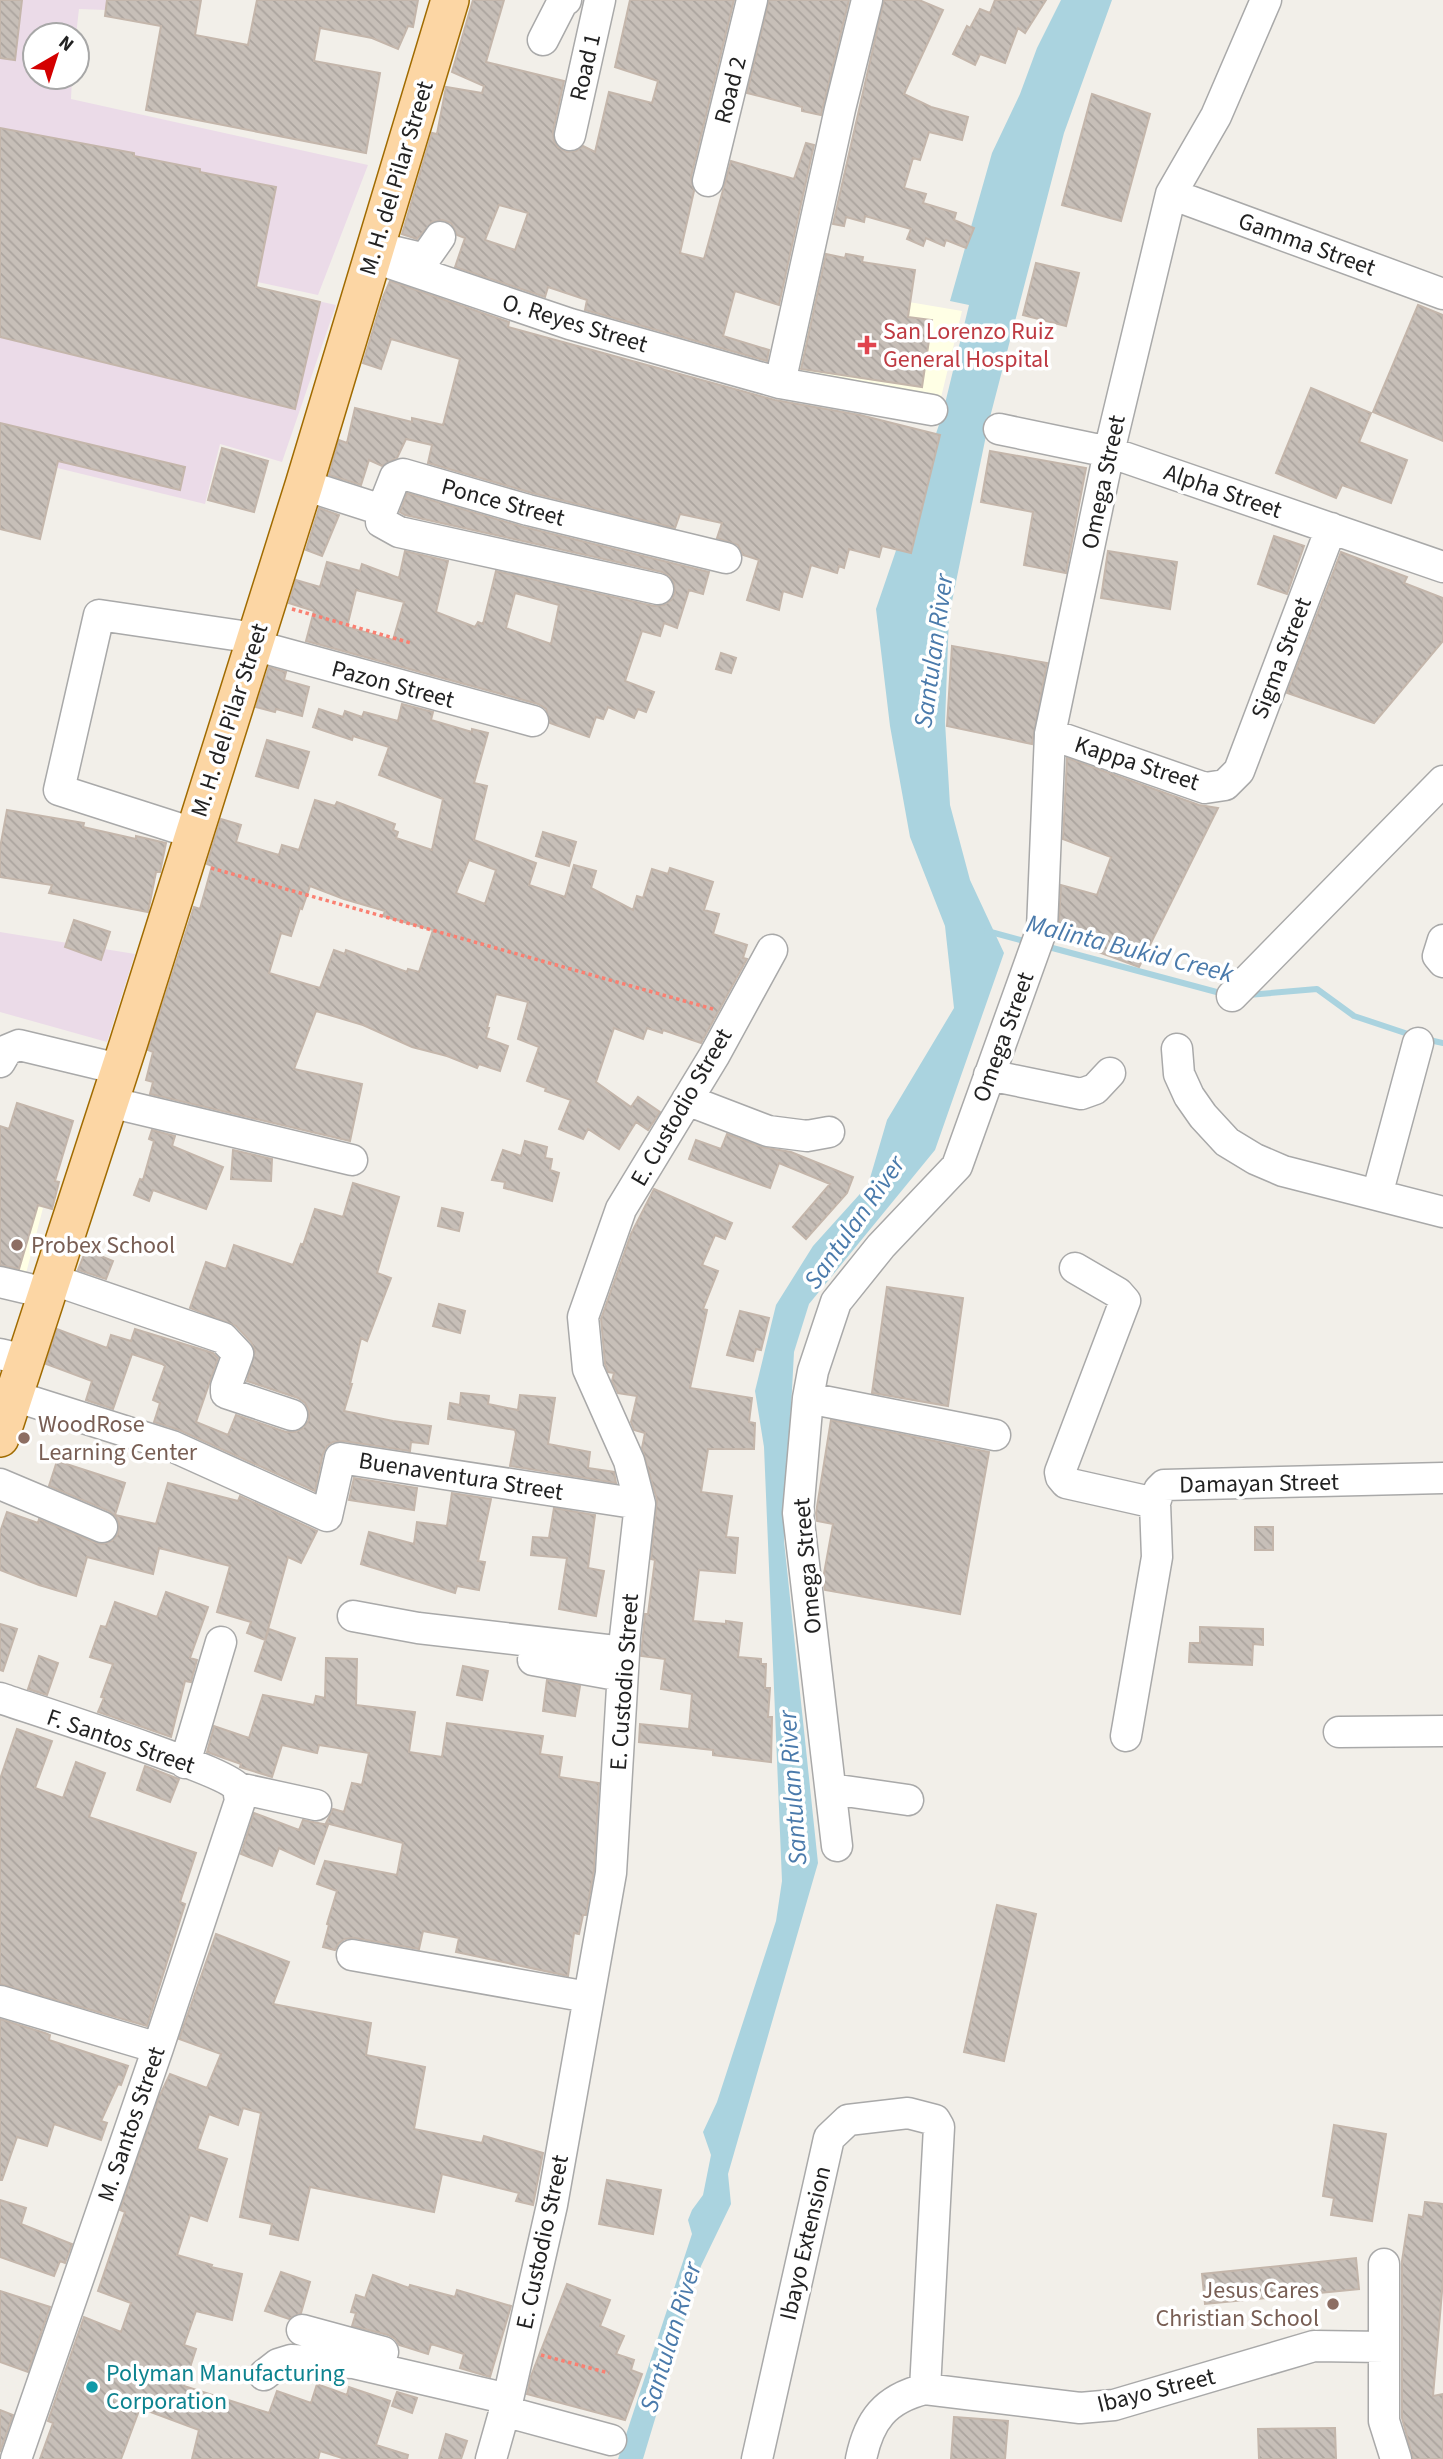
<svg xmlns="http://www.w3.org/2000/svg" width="1443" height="2459" font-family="'Source Sans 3',sans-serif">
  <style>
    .industrial { fill: #ebdbe8 }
    .education { fill: #ffffe5 }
    .water { fill: #aad3df }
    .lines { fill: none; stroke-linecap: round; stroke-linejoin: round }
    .stream { stroke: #aad3df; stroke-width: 6 }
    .building { fill: url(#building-back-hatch); stroke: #c4b6ab; stroke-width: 2; fill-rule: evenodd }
    .minor-casing { stroke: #a9a9a9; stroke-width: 33 }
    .major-casing { stroke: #a06b00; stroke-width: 40 }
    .path { stroke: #fa8072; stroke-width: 3.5; stroke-dasharray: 3.5 3.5; stroke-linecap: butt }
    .minor { stroke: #fff; stroke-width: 30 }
    .major { stroke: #fcd6a4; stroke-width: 37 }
    .health-dot { fill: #e0444e; stroke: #fff; stroke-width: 2.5 }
    .education-dot { fill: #8d6e63; stroke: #fff; stroke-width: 2.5 }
    .culture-dot { fill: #0f9aa8; stroke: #fff; stroke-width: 2.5 }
    .labels { text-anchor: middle; stroke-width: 7; stroke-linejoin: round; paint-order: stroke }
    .street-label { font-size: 24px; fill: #222; stroke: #fff }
    .health-label { font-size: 24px; fill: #be3a42; stroke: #fff; text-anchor: start }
    .education-label { font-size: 24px; fill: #785e54; stroke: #fff; text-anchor: start }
    .culture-label { font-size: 24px; fill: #0d838f; stroke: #fff; text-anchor: start }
    .water-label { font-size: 26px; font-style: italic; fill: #4a7aab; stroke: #fff }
  </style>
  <defs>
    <pattern id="building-back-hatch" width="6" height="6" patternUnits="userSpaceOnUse" patternTransform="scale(1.75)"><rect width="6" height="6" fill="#c7bfb8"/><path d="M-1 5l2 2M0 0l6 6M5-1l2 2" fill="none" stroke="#aba49e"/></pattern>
  </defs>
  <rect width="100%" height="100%" fill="#f2efe9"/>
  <path class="industrial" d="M0,0H107L106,10L79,9L76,35H35V77H72L71,99L368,165L318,295L0,227Z
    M0,231L336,305L282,462L220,444L205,504L0,454Z
    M0,932L135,954L107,1042L0,1012Z"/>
  <path class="education" d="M797,283L962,311L936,418L771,379Z
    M4,1197L43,1208L23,1285L0,1278V1213Z"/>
  <path class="water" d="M1061,0H1112L1064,133L989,421L949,616L945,722L950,805L970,880L1004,953L935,1150L809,1304L794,1352L784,1541L818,1863L728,2174L731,2204L701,2266L643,2459H618L692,2234L688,2220L692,2210L703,2195L711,2155L703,2132L717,2102L776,1921L782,1881L764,1447L755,1391L776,1305L813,1246L868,1185L887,1120L954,1008L945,926L910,837L890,726L876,609L942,416L969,305L950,301L992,153L1020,94L1037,48Z"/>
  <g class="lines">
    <path class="stream" d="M987,931L1028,942
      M1045,946L1224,994
      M1248,995L1317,989L1354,1016L1414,1036
      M1425,1039L1443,1043"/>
  </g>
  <path class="building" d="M0,0H22L15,60L0,58Z
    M107,0H201L195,35L248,45L257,0H418L413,27L408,26L398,49L372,38L320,28L314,61L380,73L366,153L146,110L161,26L105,16Z
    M473,0H504L486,62L564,81L553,132L554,141L558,147L567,152L576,151L583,146L595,152L609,92L652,103L658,81L615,67L630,0H734L691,177L694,191L680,253L704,259L731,161L794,179L806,143L814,145L779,305L735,291L723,336L769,350L767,361L585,310L587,300L548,287L545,297L455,267L465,238L457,235L451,223L442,220L432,222L417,239L402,234L432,133L437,134L446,87L482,93L484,86L452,72ZM499,205L528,213L515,250L485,240Z
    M769,0H849L821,115L802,111V107L747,93Z
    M884,0H919L943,10L904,94L931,107L968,117L962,140L929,132L920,160L913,158L904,188L926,194L923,203L956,213L954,220L974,228L966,248L946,240L944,246L926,238L923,246L907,239L911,229L865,216L864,222L846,217L844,226L833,224Z
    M995,0H1046L1025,33L1018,28L1005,63L980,54L975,65L953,54L967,26L970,28L980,9L990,13Z
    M1092,94L1150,114L1121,221L1062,205Z
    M0,128L134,153V156L200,169V172L276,187L256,287L320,302L295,409L0,337Z
    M826,254L845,258L846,254L863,257L862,262L915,270L908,317L932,320L922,387L801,369Z
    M1036,263L1079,273L1066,326L1023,315Z
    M390,281L509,322L508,327L775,400L860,415L940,435L911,553L882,546L879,557L849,549L844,568L839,566L837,573L811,565L802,597L783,591L779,610L747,600L759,560L743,555L738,545L717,538L722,523L680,514L675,528L532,493L428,463L432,445L406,439L397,458L382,466L369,460L361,485L329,475L339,440L347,443L355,408L412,422V418L443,425L460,359L391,339L381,369L363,363L383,297Z
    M1418,305L1443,315V441L1373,412Z
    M1311,388L1371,413L1359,442L1407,460L1391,503L1342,485L1336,498L1276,473Z
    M0,423L185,467L180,490L58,461L40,539L0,529Z
    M222,448L268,461L254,512L208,500Z
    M990,451L1086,468L1066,573L1024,565L1033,512L981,502Z
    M407,493L524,527L709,572L703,594L689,590L677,628L664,623L660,636L642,631L625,681L654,692L646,712L638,709L634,718L608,707L603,719L596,717L589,737L550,723L546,709L538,704L306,641L314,611L289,603L296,580L320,587L327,562L360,571L362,564L399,578L405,551L448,561L436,612L475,627L478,622L483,624L496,571L654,606L664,605L671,600L675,593L674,583L669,576L662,572L405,515L400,512ZM356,590L404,602L393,640L347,627ZM515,593L559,605L551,644L506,628Z
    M319,508L339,515L322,556L306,550Z
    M1274,536L1304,546L1287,594L1258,584Z
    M1108,551L1177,562L1170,609L1101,598Z
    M1341,552L1407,577L1404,583L1443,598V641L1374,723L1287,693Z
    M952,646L1047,663L1032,744L947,726Z
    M721,653L736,658L731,673L716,669Z
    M269,667L286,672L284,680L309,687L302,716L276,709L275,712L256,707Z
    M402,704L433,712L431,720L472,732V729L488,733L474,783L487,786L474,840L536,863L529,885L565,897L574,865L596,871L591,888L633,910L637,896L643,898L652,869L668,874L670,868L713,882L704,910L719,914L713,934L747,945L743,958L747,959L701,1043L663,1030L662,1033L647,1028L643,1039L614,1028L596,1082L631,1107L638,1097L660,1112L648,1130L636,1122L619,1149L588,1129L583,1139L559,1129L571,1100L545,1091L546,1088L527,1081L539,1047L518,1039L528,1002L496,994L487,1028H489L486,1038L508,1046L500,1071L479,1064L477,1068L447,1056L412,1047L363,1025L316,1011L294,1069L362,1084L350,1141L150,1094L153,1082L146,1080L153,1052L148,1050L194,907L200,909L212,866L207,864L221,819L241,825L236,842L279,855L282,845L299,850L315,800L335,806L337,802L395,824L393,830L398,832L396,838L432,850L443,799L379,775L389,747L353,736L352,740L313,727L319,709L343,717L345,711L362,717L364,712L398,721ZM469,860L496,870L485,904L456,893ZM310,886L344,899L385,911L383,916L433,930L419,972L408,969L407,972L346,950L345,954L334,950L320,988L269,973L281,933L291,936L300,908L302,909Z
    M267,740L309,752L298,788L256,776Z
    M1067,758L1199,805L1218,808L1139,967L1058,937L1061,885L1097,895L1111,857L1063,839Z
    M7,810L84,823L83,827L136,839V836L166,843L160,872H156L148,912L49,893L52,885L0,877V848Z
    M543,832L576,842L569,866L536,856Z
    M74,920L110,932L101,960L65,947Z
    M17,1103L73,1121L55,1181L59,1182L52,1209L38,1205L19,1269L0,1265V1126L9,1129Z
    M152,1130L175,1136L172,1146L223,1167L206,1209L153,1190L149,1201L134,1195L140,1179L143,1180L154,1141L149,1139Z
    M727,1134L762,1147L791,1152L853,1177L847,1193L806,1239L793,1227L830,1184L779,1163L770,1188L689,1159L696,1140L721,1149Z
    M525,1141L547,1147L545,1158L552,1159L550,1170L559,1173L552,1201L504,1188L505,1182L492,1180L503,1150L521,1156Z
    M233,1150L272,1159L271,1181L231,1179Z
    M353,1183L399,1197L377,1273L391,1278L367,1341L361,1338L350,1384H352L344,1411L393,1421L431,1426L428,1444L411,1442L410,1451L343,1441L333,1442L327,1446L323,1454L315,1491L179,1430L154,1422L160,1403L153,1400L165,1366L162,1364L132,1354L113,1409L86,1400L92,1381L46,1364L57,1329L107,1348L111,1335L131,1341L135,1329L213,1353L218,1358L196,1422L228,1435L236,1415L286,1432H295L303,1428L309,1420V1411L305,1403L298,1398L247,1381L255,1351L251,1342L236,1326L190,1308L206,1262L226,1269L234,1245L293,1265L301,1244L303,1245L315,1209L343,1217Z
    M654,1189L732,1223L725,1239L715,1235L702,1265L718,1271L703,1309L707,1310L690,1388L752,1398L749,1422L755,1423L754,1449H708L701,1492L732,1496L726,1537L738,1538L735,1573L699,1570L693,1621L726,1624V1621L742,1623L738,1657L761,1659V1664H766L765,1688H770L768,1717H772L771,1762L713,1755V1750L639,1742L640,1724L689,1729L692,1694L661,1689L665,1659L641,1656L645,1614H648L655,1560L651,1559L657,1500L642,1448L645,1433L634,1430L631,1422L637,1396L618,1393L612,1381L614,1373L608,1372L605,1364L601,1319L631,1234Z
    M442,1208L463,1213L459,1231L438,1226Z
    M86,1250L113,1261L106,1279L78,1270Z
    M887,1287L963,1298L948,1406L872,1393Z
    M439,1304L465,1311L460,1333L433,1326Z
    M740,1311L769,1318L761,1350L756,1349L753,1361L727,1355Z
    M461,1393L489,1396L488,1404L518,1410L520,1395L555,1398L548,1444L590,1452L588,1468L614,1472L616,1483L510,1466L516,1434L515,1430L448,1419L450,1403L460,1405Z
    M831,1420L989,1452L960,1614L825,1590L823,1579L833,1524L817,1521L816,1513Z
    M57,1461L125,1483L115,1515L156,1524L168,1483L238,1501L240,1496L317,1531L301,1563L288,1557L265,1640L247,1633L251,1622L217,1612L230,1566L159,1548L153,1574L87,1557L76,1596L39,1585L0,1570V1532L7,1512L38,1523L39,1519L96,1543L103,1544L112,1541L118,1534L119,1524L116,1517L109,1511L49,1486Z
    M354,1478L417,1488L414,1510L349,1500Z
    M452,1493L491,1499L478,1561L485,1562L479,1590L457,1586L455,1593L361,1564L369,1532L414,1544L417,1522L447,1526Z
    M554,1508L595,1515L588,1568L604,1571L596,1616L559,1609L567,1558L531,1555L533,1537L549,1538Z
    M1255,1527H1273V1550H1255Z
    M166,1592L208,1607L190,1658L197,1660L191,1682L185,1681L171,1737L98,1712L104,1698L101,1697L113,1664L90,1657L101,1626L106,1627L115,1602L157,1617Z
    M0,1624L17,1629L3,1671L0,1670Z
    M1200,1627L1263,1629V1645L1253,1644L1252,1665L1189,1662L1190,1643H1200Z
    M269,1629L295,1638L281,1680L255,1671Z
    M39,1656L58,1663L47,1695L28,1689Z
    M326,1658L357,1659L356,1705L415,1712L409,1752L442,1757L447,1723L543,1736L540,1754L562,1757L559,1777L599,1783L594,1871L586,1915H583L579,1934L574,1933L568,1976L456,1952L459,1938L423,1931L419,1949L354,1938L345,1939L339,1943L335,1950L323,1947L329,1925L327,1924L337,1891L317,1884L325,1861L397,1875L403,1843L326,1823L333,1809L344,1812L352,1783L362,1785L369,1753L319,1745L317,1753L282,1745L272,1777L240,1767L241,1764L207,1752L214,1726L249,1738L263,1695L314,1705L316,1696L325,1698Z
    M463,1666L488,1671L482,1700L457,1695Z
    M547,1680L580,1686L575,1716L543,1711Z
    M17,1729L52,1741L35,1788L63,1798L76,1762L105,1773L89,1817L196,1853L180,1902L185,1904L147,2026L0,1984V1779Z
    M145,1766L179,1779L170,1802L137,1790Z
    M254,1813L299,1830L303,1820L328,1825L314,1864L279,1848L272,1866L241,1854Z
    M997,1905L1036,1914L1004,2061L964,2052Z
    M216,1934L289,1962L273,2004L371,2023L366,2055L425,2067L414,2129L482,2143L484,2136L543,2153L533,2205L516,2201L519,2193L442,2174L434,2212L310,2187L298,2240L270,2234L272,2224L240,2217L261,2113L243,2108L238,2125L209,2114L197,2149L227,2159L207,2221L190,2215L177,2255L212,2265L211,2267L242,2274L232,2320L196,2311L184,2345L196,2349L184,2386L269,2413L277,2391L311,2403L317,2384L347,2395L349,2387L390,2401L376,2445L408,2455L407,2459H345L320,2451L318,2459H192L199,2430L140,2408L121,2459H40L53,2423L48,2421L84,2317L121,2332L131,2303L98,2291L125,2212L120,2210L159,2097L170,2074L207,2088L221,2054L179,2039Z
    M0,2019L45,2033L50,2035L49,2040L128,2066L121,2085L118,2084L101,2121L107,2123L101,2140L54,2124L47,2146L17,2137L2,2180H0Z
    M1334,2125L1386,2134L1372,2221L1331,2215L1334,2198L1323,2196Z
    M607,2180L661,2190L653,2234L599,2224Z
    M0,2200L26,2208L21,2224L72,2244L65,2263L60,2261L54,2276L0,2257Z
    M1425,2202L1443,2204V2280L1433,2396L1443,2394V2459H1413L1402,2418V2261L1409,2215L1423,2217Z
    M1356,2258L1359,2289L1205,2304L1202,2274Z
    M281,2272L310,2282L301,2313L289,2319L265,2311Z
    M373,2275L409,2288L410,2285L455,2297L457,2290L511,2306L490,2377L460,2368L464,2354L431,2344L428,2354L399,2345L395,2339L388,2335L352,2326L356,2313L351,2312L356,2295L365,2298Z
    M567,2284L610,2300L600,2326L624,2336L616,2354L634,2360L631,2370L642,2374L625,2420L527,2394L531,2376Z
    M0,2291L50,2307L28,2372L0,2362Z
    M397,2392L417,2398L412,2413L392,2406Z
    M0,2410L13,2415L0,2452Z
    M954,2417L1008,2421L1005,2459H951Z
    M1335,2428L1336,2459H1259L1258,2429Z
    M446,2434L467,2441L461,2459H439Z"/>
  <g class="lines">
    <g class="minor-casing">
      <path id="minor" d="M543,40L563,1L566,0
        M570,135L600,0
        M708,181L752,0
        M1171,194L1443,294
        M392,251L422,258L426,257L440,237
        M372,257L570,324L780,383L932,410
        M780,383L840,109L867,0
        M999,429L1109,452L1443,567
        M304,485L382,510L395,477L403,474L528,510L726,558
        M382,510L381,522L399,532L658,589
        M253,645L533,721
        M1050,734L1205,788L1225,785L1239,771L1331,528
        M193,833L59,790L99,615L255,638
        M1443,940L1438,956L1443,962
        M1232,996L1443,781
        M1177,1049L1179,1074L1189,1096L1203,1116L1227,1142L1255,1159L1283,1171L1443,1212
        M0,1062L7,1050L19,1045L119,1069
        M989,1075L1081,1094L1095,1089L1110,1073
        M687,1100L768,1131L807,1136L829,1132
        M109,1102L352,1160
        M1377,1195L1418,1043
        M1075,1268L1118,1293L1125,1301L1060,1472L1061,1477L1066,1483L1155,1503
        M51,1279L223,1338L238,1354L226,1387V1393L292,1415
        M0,1282L46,1293
        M0,1354L26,1360
        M14,1396L172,1446L327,1516L340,1458L640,1504
        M808,1398L995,1435
        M0,1484L102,1527
        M353,1616L418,1628L624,1652
        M533,1660L622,1676
        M0,1698C35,1710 225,1770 238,1788
        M1339,1732L1443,1731
        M1126,1736L1157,1557L1155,1503L1159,1490L1164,1485L1443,1478
        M185,1763L221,1642
        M238,1788L316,1805
        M831,1789L908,1800
        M837,1846L798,1513L808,1398L813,1371L836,1302L881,1246L957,1166L1042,929L1050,734L1109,452L1171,194L1216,116L1266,0
        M352,1955L588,1997
        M0,2001L158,2048
        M1384,2264V2421L1396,2459
        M302,2330L383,2352
        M264,2375L278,2364L291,2360L353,2363L508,2399
        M504,2411L611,2440
        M16,2459L158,2048L240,1801L238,1788
        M491,2459L508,2399L552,2205L611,1873L625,1637L640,1504L629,1461L588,1369L583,1317L621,1209L714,1056L772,950
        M757,2459L829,2138L848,2120L908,2113L935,2120L939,2127L925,2389
        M861,2459C869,2420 885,2399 925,2389L1080,2408L1114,2405L1314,2346L1384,2347"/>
    </g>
    <g class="major-casing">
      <path id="major" d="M0,1438L128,1045L304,485L450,0"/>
    </g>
    <path class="path" d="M292,609L411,643
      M211,868L713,1009
      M541,2355L609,2373"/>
    <use href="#minor" class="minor"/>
    <use href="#major" class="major"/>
  </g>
  <path class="health-dot" d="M863.5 334.5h7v7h7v7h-7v7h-7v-7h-7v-7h7z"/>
  <g class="education-dot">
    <circle cx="17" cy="1245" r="7"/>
    <circle cx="24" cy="1438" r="7"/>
    <circle cx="1333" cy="2304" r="7"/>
  </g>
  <circle class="culture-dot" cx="92" cy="2387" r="7"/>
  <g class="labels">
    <g class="street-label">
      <text transform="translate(585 67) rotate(-77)" y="8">Road 1</text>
      <text transform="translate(730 90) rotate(-76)" y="8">Road 2</text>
      <text transform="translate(396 178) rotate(-73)" y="8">M. H. del Pilar Street</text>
      <text transform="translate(1307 244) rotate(20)" y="8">Gamma Street</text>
      <text transform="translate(575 323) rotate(17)" y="8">O. Reyes Street</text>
      <text transform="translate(1103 482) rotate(-78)" y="8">Omega Street</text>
      <text transform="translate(1223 491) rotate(19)" y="8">Alpha Street</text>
      <text transform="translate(503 502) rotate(15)" y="8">Ponce Street</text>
      <text transform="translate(1281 658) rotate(-69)" y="8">Sigma Street</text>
      <text transform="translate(393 684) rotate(15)" y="8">Pazon Street</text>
      <text transform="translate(229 720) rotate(-72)" y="8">M. H. del Pilar Street</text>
      <text transform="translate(1137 763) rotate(18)" y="8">Kappa Street</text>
      <text transform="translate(1003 1037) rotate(-70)" y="8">Omega Street</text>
      <text transform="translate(681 1107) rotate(-60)" y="8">E. Custodio Street</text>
      <text transform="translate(461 1476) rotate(9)" y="8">Buenaventura Street</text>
      <text transform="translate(1259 1483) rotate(-1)" y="8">Damayan Street</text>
      <text transform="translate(807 1566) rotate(-95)" y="8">Omega Street</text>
      <text transform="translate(624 1682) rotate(-86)" y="8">E. Custodio Street</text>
      <text transform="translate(121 1741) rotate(19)" y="8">F. Santos Street</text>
      <text transform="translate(131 2124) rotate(-71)" y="8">M. Santos Street</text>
      <text transform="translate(542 2242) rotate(-78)" y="8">E. Custodio Street</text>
      <text transform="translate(805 2243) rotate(-77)" y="8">Ibayo Extension</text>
      <text transform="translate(1156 2390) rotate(-14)" y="8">Ibayo Street</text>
    </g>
    <g class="health-label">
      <text x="883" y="339">San Lorenzo Ruiz<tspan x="883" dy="28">General Hospital</tspan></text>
    </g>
    <g class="education-label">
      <text x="31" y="1253">Probex School</text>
      <text x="38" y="1432">WoodRose<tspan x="38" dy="28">Learning Center</tspan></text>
      <text x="1319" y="2298" text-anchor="end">Jesus Cares<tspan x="1319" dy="28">Christian School</tspan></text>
    </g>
    <g class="culture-label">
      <text x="106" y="2381">Polyman Manufacturing<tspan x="106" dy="28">Corporation</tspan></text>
    </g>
    <g class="water-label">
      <text transform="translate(933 651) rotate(-82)" y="9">Santulan River</text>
      <text transform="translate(1130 948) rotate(14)" y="9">Malinta Bukid Creek</text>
      <text transform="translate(854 1222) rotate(-55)" y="9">Santulan River</text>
      <text transform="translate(792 1788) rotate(-94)" y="9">Santulan River</text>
      <text transform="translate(670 2337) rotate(-73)" y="9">Santulan River</text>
    </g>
  </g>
  <g transform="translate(56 56) rotate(39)"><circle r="33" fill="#ffffff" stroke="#a7a7a7" stroke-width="2"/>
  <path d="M0-5L12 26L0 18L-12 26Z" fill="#d40000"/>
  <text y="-10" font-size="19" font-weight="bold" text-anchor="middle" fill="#222222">N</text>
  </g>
</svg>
